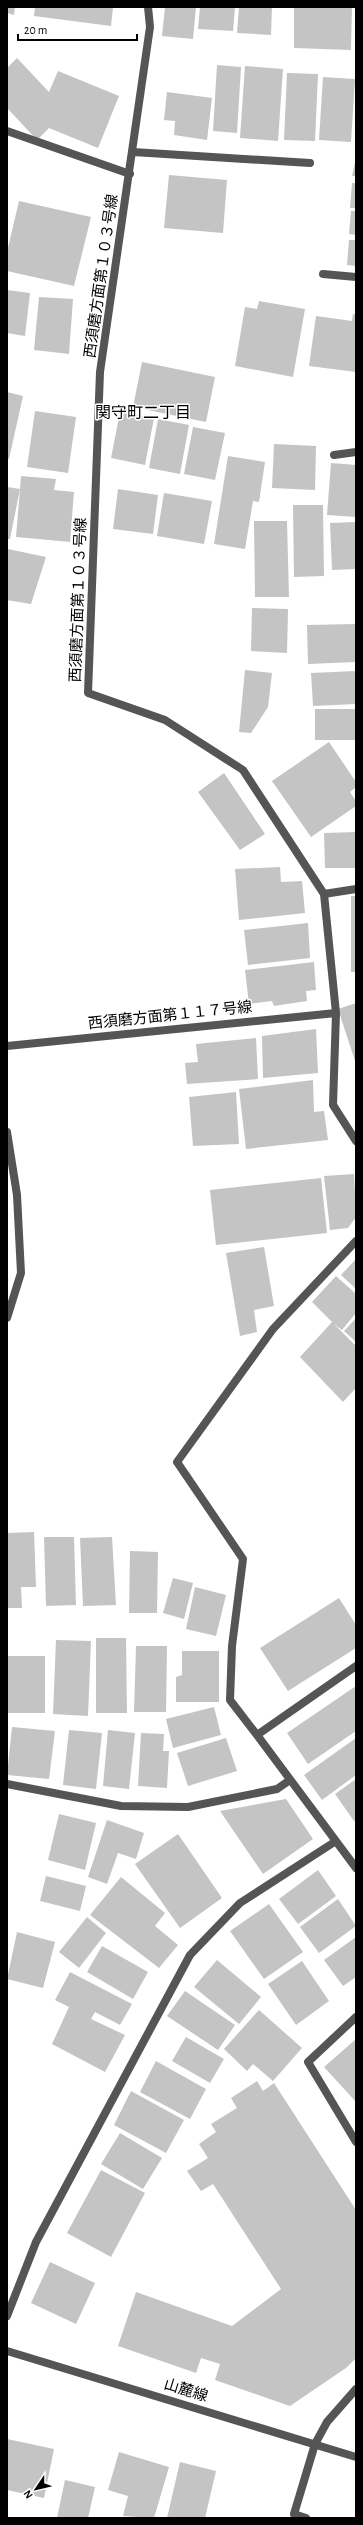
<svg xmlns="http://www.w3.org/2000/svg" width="363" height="2525" font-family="'Alegreya Sans','Noto Sans JP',sans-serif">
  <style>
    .building { fill: #c4c4c4 }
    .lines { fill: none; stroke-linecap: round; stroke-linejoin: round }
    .service { stroke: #555; stroke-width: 8 }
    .minor { stroke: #555; stroke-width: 8 }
    .tertiary { stroke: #555; stroke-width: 8 }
    .labels { text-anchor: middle; stroke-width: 3; stroke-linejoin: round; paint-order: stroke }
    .street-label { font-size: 15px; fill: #000; stroke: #fff }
    .neighbourhood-label { font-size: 16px; fill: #000; stroke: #fff }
  </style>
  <rect width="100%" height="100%" fill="#fff"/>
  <path class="building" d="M7,7H15L14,15L7,13Z
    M35,7H113L111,26L34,16Z
    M165,7H196L193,39L162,36Z
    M200,7H235L233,31L198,29Z
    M239,7H272L271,35L237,33Z
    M294,7H352L351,50L294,48Z
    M17,58L49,92L58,71L119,96L98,148L49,128L37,140L7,108V68Z
    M217,65L241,67L237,133L213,131Z
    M245,66L283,69L278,141L240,138Z
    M287,73L318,74L315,141L284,140Z
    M323,77L355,79L351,142L319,140Z
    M167,92L212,98L207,140L174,135L175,121L164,120Z
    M356,158V176H352Z
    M169,175L227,180L223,233L164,228Z
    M352,183H356V208H350Z
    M19,201L91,217L74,286L7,271V252Z
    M351,211H356V235L349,234Z
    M349,240H356V266L347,265Z
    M7,290L30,293L25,336L7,333Z
    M39,297L73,299L69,354L34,350Z
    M259,301L305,309L293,377L235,366L245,307L257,309Z
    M353,314L356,315V372L309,366L316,316L352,321Z
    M142,362L215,377L206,422L133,407Z
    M7,392L23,396L9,459L7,458Z
    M35,411L76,417L68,473L27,467Z
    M120,412L154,418L145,465L111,458Z
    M158,419L189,425L180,474L149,468Z
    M193,427L225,433L215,480L184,474Z
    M274,444L316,446L315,490L272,488Z
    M228,456L265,462L259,502L253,501L245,549L214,544Z
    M331,463L356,465V517L327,515Z
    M21,476L56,479L54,490L74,492L70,542L16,537L20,489L10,539H7V487L20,489Z
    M118,489L158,495L153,534L113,529Z
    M164,493L212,501L204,544L157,536Z
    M293,505H323L324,576L294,577Z
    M254,521H287L289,597H255Z
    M356,522V569L332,570L330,523Z
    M8,549L46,557L31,604L7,600Z
    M252,608L288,609L287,653L251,651Z
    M356,624V662L308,664L307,625Z
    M245,670L272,673L268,707L251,733L239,732Z
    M356,671V704L313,706L311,673Z
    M315,709H356V740H315Z
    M329,742L356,782V787L350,792L356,801V806L311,837L272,781Z
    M224,773L265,834L240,850L198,792Z
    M356,832V868H325L324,833Z
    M280,867L281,882L302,881L305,913L239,920L235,869Z
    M351,896H356V972H351Z
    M308,923L310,958L248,965L244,930Z
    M314,962L316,990L306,991L307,1001L274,1006L272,1001L249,1004L245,970Z
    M356,1003V1064L338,1009Z
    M316,1029L318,1073L263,1078L262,1036Z
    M256,1038L258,1079L187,1084L185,1063L198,1062L196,1044Z
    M313,1080L314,1112L324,1111L328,1140L246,1149L239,1089Z
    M236,1092L239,1144L193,1146L189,1097Z
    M354,1174L356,1217L348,1228L330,1230L324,1176Z
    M321,1178L327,1233L216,1245L210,1190Z
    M264,1247L274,1306L254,1310L257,1332L240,1336L226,1253Z
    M356,1259V1289L341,1275Z
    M336,1276L356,1294V1313L342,1330L334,1324L356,1346V1388L343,1402L300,1357L332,1322L312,1302Z
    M356,1318V1342L344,1331Z
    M34,1532L36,1587H21L22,1608H7V1533Z
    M44,1537H74L76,1605L46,1606Z
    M112,1537L116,1605L83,1606L80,1538Z
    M130,1551L158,1552L157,1613H129Z
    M173,1578L193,1583L184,1619L163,1613Z
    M195,1587L226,1595L216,1636L186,1629Z
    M339,1598L356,1625V1648L288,1691L260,1648Z
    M96,1638H126L127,1713H96Z
    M56,1640L91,1641L88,1716L53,1714Z
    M136,1646H167L166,1712H134Z
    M182,1651H219V1702H176V1677L182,1675Z
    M7,1656H45V1713H7Z
    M356,1686V1731L308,1764L287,1733Z
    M214,1707L221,1735L173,1748L166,1719Z
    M12,1727L55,1731L49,1779L7,1775Z
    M69,1730L102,1733L96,1789L63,1785Z
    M108,1730L135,1733L129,1789L103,1786Z
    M141,1733L164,1734L163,1751H169L167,1788L138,1786Z
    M226,1738L237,1771L188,1786L177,1753Z
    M356,1738V1775L322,1800L304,1775Z
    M356,1779V1820L354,1821L335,1794Z
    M286,1799L313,1839L263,1874L220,1811Z
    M59,1814L96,1823L85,1870L48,1860Z
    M107,1820L144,1833L136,1859L118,1853L107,1884L88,1877Z
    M178,1834L222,1898L180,1928L135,1864Z
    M318,1870L336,1896L298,1924L279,1899Z
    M46,1876L86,1886L80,1911L40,1901Z
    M121,1877L165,1913L155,1926L178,1945L159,1968L90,1915Z
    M338,1899L356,1926L319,1953L300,1927Z
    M269,1904L303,1952L264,1979L230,1931Z
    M87,1917L106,1933L79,1968L59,1952Z
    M17,1932L55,1942L43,1988L7,1979Z
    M356,1937V1977L343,1986L324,1960Z
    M102,1946L148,1972L133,1999L87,1972Z
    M217,1960L261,1997L239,2024L194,1987Z
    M302,1961L329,2001L296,2025L268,1984Z
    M70,1972L132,2004L120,2025L95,2012L91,2019L125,2035L105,2072L52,2044L69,2007L55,2000Z
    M185,1991L235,2025L218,2050L167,2016Z
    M259,2010L302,2048L273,2081L253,2064L247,2071L224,2049Z
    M186,2037L224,2059L210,2083L172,2061Z
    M356,2039V2102L324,2067Z
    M156,2061L206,2089L190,2119L140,2092Z
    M257,2081L263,2091L274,2083L356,2210V2358L346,2368L290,2406L215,2380L220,2364L201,2358L196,2373L118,2346L136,2292L232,2326L281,2289L213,2184L201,2191L187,2171L208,2158L199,2144L216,2132L211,2124L237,2108L231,2098Z
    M131,2091L184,2120L166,2153L114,2125Z
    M120,2133L162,2158L143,2189L101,2164Z
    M101,2170L145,2193L111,2257L67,2233Z
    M50,2262L95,2283L76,2324L31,2303Z
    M7,2439L54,2449L44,2498L7,2490Z
    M119,2452L169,2467L154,2518L123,2516L128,2496L108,2490Z
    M180,2462L216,2471L205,2518H167Z
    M65,2480L95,2487L88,2518H57Z"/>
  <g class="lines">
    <path class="service" d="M323,274L356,277
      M334,455L356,452
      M324,894L356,889
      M306,2518L294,2514L315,2444"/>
    <path class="minor" d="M148,7L150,27L100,372L88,693L165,720L243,770L324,894L336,1013L333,1105L356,1141
      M7,131L130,174
      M133,152L310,163
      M7,1046L336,1013
      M7,1132L17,1195L21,1273L7,1318
      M356,1666L257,1735L356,1868
      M257,1735L230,1700L232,1646L243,1559L177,1462L273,1329L356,1241
      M7,1784L121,1806L188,1807L277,1789L290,1780
      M356,2017L308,2062L356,2142
      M7,2316L36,2242L190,1955L240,1903L336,1841
      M315,2444L327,2422L356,2389"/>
    <path class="tertiary" d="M7,2351L356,2457"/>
  </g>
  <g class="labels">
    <g class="street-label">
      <text transform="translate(101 276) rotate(-82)" y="5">西須磨方面第１０３号線</text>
      <text transform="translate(78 600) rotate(-88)" y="5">西須磨方面第１０３号線</text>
      <text transform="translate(170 1015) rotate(-6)" y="5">西須磨方面第１１７号線</text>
      <text transform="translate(186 2390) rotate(17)" y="5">山麓線</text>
    </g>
    <g class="neighbourhood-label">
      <text x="143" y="418">関守町二丁目</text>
    </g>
  </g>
  <rect width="363" height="2525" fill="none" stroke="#000000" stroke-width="16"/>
  <g transform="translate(36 2489) rotate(235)" stroke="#ffffff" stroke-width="3" paint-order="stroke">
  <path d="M0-3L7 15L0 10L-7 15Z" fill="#000000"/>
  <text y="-6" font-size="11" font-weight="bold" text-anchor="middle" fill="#000000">N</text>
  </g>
  <path d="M18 34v6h119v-6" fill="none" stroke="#000000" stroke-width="2"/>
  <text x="24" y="34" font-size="12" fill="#000000" stroke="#ffffff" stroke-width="3" paint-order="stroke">20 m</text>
</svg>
